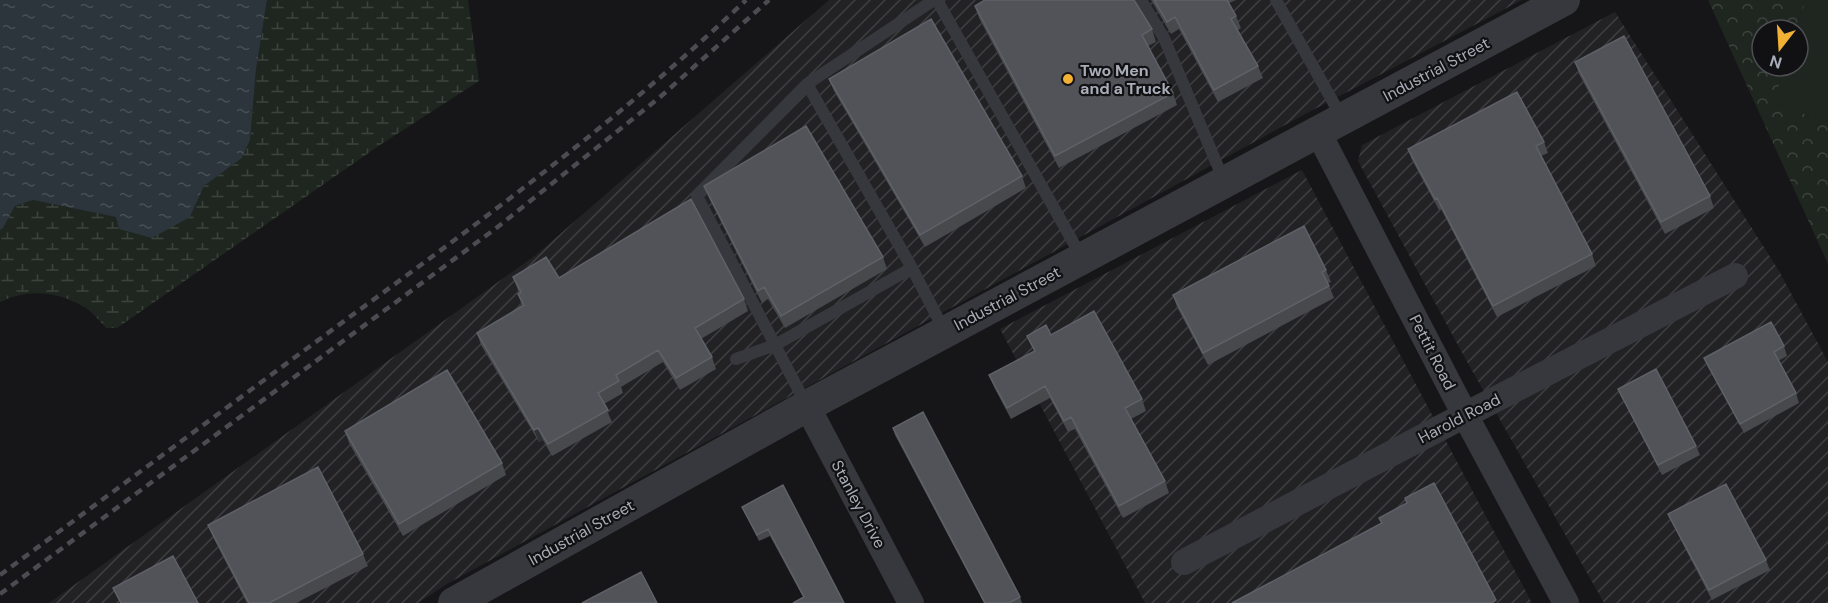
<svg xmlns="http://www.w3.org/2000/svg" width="1828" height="603" font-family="'DM Sans',sans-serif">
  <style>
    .industrial { fill: url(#industrial-furrows) }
    .wetland { fill: url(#wetland-marsh) }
    .park { fill: url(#park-crowns); fill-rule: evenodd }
    .pitch { fill: #1e261f }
    .water { fill: url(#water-ripples) }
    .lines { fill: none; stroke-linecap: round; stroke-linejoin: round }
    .service { stroke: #37383d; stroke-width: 12 }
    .minor { stroke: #37383d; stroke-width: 26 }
    .tertiary { stroke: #37383d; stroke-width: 32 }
    .rail { stroke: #4a4c52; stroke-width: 4.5; stroke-dasharray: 8 6; stroke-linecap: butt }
    .wall { fill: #47494d }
    .shaded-wall { fill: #2f3033 }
    .building { fill: #525359; stroke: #5f6168; stroke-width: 1.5 }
    .poi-dot { fill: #f2b134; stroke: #111113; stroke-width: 2 }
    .labels { text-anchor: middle; stroke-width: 4.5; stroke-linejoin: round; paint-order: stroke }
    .street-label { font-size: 16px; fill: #a8adb8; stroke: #111113 }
    .poi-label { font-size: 16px; font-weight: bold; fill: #a8adb8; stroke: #111113; text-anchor: start }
  </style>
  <defs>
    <pattern id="industrial-furrows" width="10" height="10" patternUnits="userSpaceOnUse" patternTransform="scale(1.5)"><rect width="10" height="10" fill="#222225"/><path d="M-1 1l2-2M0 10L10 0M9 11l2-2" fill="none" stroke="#3f3f43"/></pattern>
    <pattern id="wetland-marsh" width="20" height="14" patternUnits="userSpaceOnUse" patternTransform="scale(1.5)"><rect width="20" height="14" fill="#1e261f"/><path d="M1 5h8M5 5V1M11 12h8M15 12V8" fill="none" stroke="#3c433d"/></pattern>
    <pattern id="park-crowns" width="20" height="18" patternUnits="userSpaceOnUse" patternTransform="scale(1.5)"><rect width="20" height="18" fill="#1e261f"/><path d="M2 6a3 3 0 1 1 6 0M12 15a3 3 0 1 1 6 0" fill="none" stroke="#3c433d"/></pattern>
    <pattern id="water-ripples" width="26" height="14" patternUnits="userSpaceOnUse" patternTransform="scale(1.5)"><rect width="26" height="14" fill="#2c353c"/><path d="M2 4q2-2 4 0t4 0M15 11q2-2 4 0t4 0" fill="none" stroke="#485056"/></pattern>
  </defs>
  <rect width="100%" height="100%" fill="#161618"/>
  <path class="industrial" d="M829,0H1522L1296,119L447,584L418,603H49L536,255Z
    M1615,12L1779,271L1828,362V603H1604L1466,360L1358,161L1362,145Z
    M1302,170L1532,603H1145L1000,329Z"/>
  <path class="wetland" d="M267,0H468L479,81L380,145L117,328H106C100,321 93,313 86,308C60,291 27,288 0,302V230L3,228L15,206L33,200L117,217L119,229L190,217L204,186L242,158L250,140L256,70Z"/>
  <path class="park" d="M1708,0H1828V264ZM1762,30H1798V66H1762Z"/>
  <path class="pitch" d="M1806,0H1828V123L1776,103L1782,66H1798V30H1795Z"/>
  <path class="water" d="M0,0H267L256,70L250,140L242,158L204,186L190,217L152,238L119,229L116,217L33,200L15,206L3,228L0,230Z"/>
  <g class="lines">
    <path class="service" d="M934,0L807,84L912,268L945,332
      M937,0L1082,258
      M1141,0L1164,38L1224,181
      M1276,0L1342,118
      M736,359L775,345L912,268
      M807,406L697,196L807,84"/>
    <path class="minor" d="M1318,132L1465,415L1566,603
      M807,406L911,603
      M1184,562L1465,415L1735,276"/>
    <path class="tertiary" d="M454,603L807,406L1564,0"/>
    <path class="rail" d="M0,575C117,489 234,402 351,316C487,217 624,116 746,0
      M0,594L495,229L659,98L769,0"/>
  </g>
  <path class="wall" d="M1151,0H1236L1229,3L1236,16L1241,28L1238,30L1258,66L1263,78L1218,102L1179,29L1171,34Z
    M975,6L1152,29L1156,42L1148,46L1173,93L1177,105L1059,168L979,18Z
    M1575,62L1710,196L1714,208L1665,234L1579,74Z
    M829,79L1022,176L1026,188L925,247L834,91Z
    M1544,142L1548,153L1541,156L1592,254L1596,266L1497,317L1441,209L1439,210L1412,160L1408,149Z
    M704,186L883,257L887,269L785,328L768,299L762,303L709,198Z
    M1326,270L1331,282L1328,283L1334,298L1208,365L1177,307L1173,295Z
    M513,277L559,278L744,299L748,311L701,339L712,357L716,369L680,390L663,362L621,387L623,393L604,404L612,422L552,456L543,440L539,442L481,345L477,333L522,306L518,294L519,293Z
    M1051,335L1142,399L1146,411L1131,419L1165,481L1169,493L1123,518L1075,429L1068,432L1050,398L1011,419L994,387L989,375L1034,351L1027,336Z
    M1784,346L1787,356L1778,361L1796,393L1799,403L1744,433L1708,367L1704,358Z
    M1618,389L1696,446L1700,455L1662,475L1622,398Z
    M893,428L1020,597L1022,603H984L895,435Z
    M345,431L502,463L506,475L403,536L349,443Z
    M783,485L844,603L803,597L770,536L759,541L742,507Z
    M1668,514L1766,560L1770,570L1712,600L1672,523Z
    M208,525L363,554L368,566L296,603H247L213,537Z"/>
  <path class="shaded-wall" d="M538,428L543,440L539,442L534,430Z"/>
  <path class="building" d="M985,0H1134L1152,29L1142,35L1173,93L1055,156L975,6Z
    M1154,0H1227L1236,16L1231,19L1258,66L1214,90L1175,17L1167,22Z
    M931,19L1022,176L920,235L829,79Z
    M1624,36L1710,196L1661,222L1575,62Z
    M1517,92L1544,142L1536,146L1592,254L1493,306L1437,198L1435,199L1408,149Z
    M806,126L883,257L781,316L764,287L758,291L704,186Z
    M691,199L744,299L695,328L712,357L676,378L658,350L616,375L619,381L598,393L608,410L548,444L538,428L534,430L477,333L524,305L518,294L521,292L513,277L546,257L559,278Z
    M1304,226L1326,270L1322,272L1329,286L1203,353L1173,295Z
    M1094,311L1142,399L1125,408L1165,481L1119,506L1071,417L1064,421L1045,386L1007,408L989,375L1035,351L1027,336L1046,325L1051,335Z
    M1771,322L1784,346L1774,352L1796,393L1740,424L1704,358Z
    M1656,369L1696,446L1658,465L1618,389Z
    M447,370L502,463L399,524L345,431Z
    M923,412L1020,597L1009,603H985L893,428Z
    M318,467L363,554L269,603H249L208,525Z
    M1434,483L1496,600L1492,603H1232L1382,523L1379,518L1407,503L1405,498Z
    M1726,484L1766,560L1709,590L1668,514Z
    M783,485L844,603H793L804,597L768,529L757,535L742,507Z
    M173,556L198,603H121L113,588Z
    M641,572L657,603H582Z"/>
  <circle class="poi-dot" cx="1068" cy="79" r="6"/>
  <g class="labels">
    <g class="street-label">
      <text transform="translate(1436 69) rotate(-28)" y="6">Industrial Street</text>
      <text transform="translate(1007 298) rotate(-28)" y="6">Industrial Street</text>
      <text transform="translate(1433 352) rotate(63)" y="6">Pettit Road</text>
      <text transform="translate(1459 418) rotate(-27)" y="6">Harold Road</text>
      <text transform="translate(859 504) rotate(62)" y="6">Stanley Drive</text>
      <text transform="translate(581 532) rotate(-29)" y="6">Industrial Street</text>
    </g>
    <g class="poi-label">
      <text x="1080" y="76">Two Men<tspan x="1080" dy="18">and a Truck</tspan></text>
    </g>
  </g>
  <g transform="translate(1780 48) rotate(197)"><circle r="28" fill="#111113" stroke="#4d4f55" stroke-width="1.5"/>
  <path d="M0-4.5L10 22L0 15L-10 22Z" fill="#f2b134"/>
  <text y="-9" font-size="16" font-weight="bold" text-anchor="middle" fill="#a8adb8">N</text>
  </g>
</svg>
